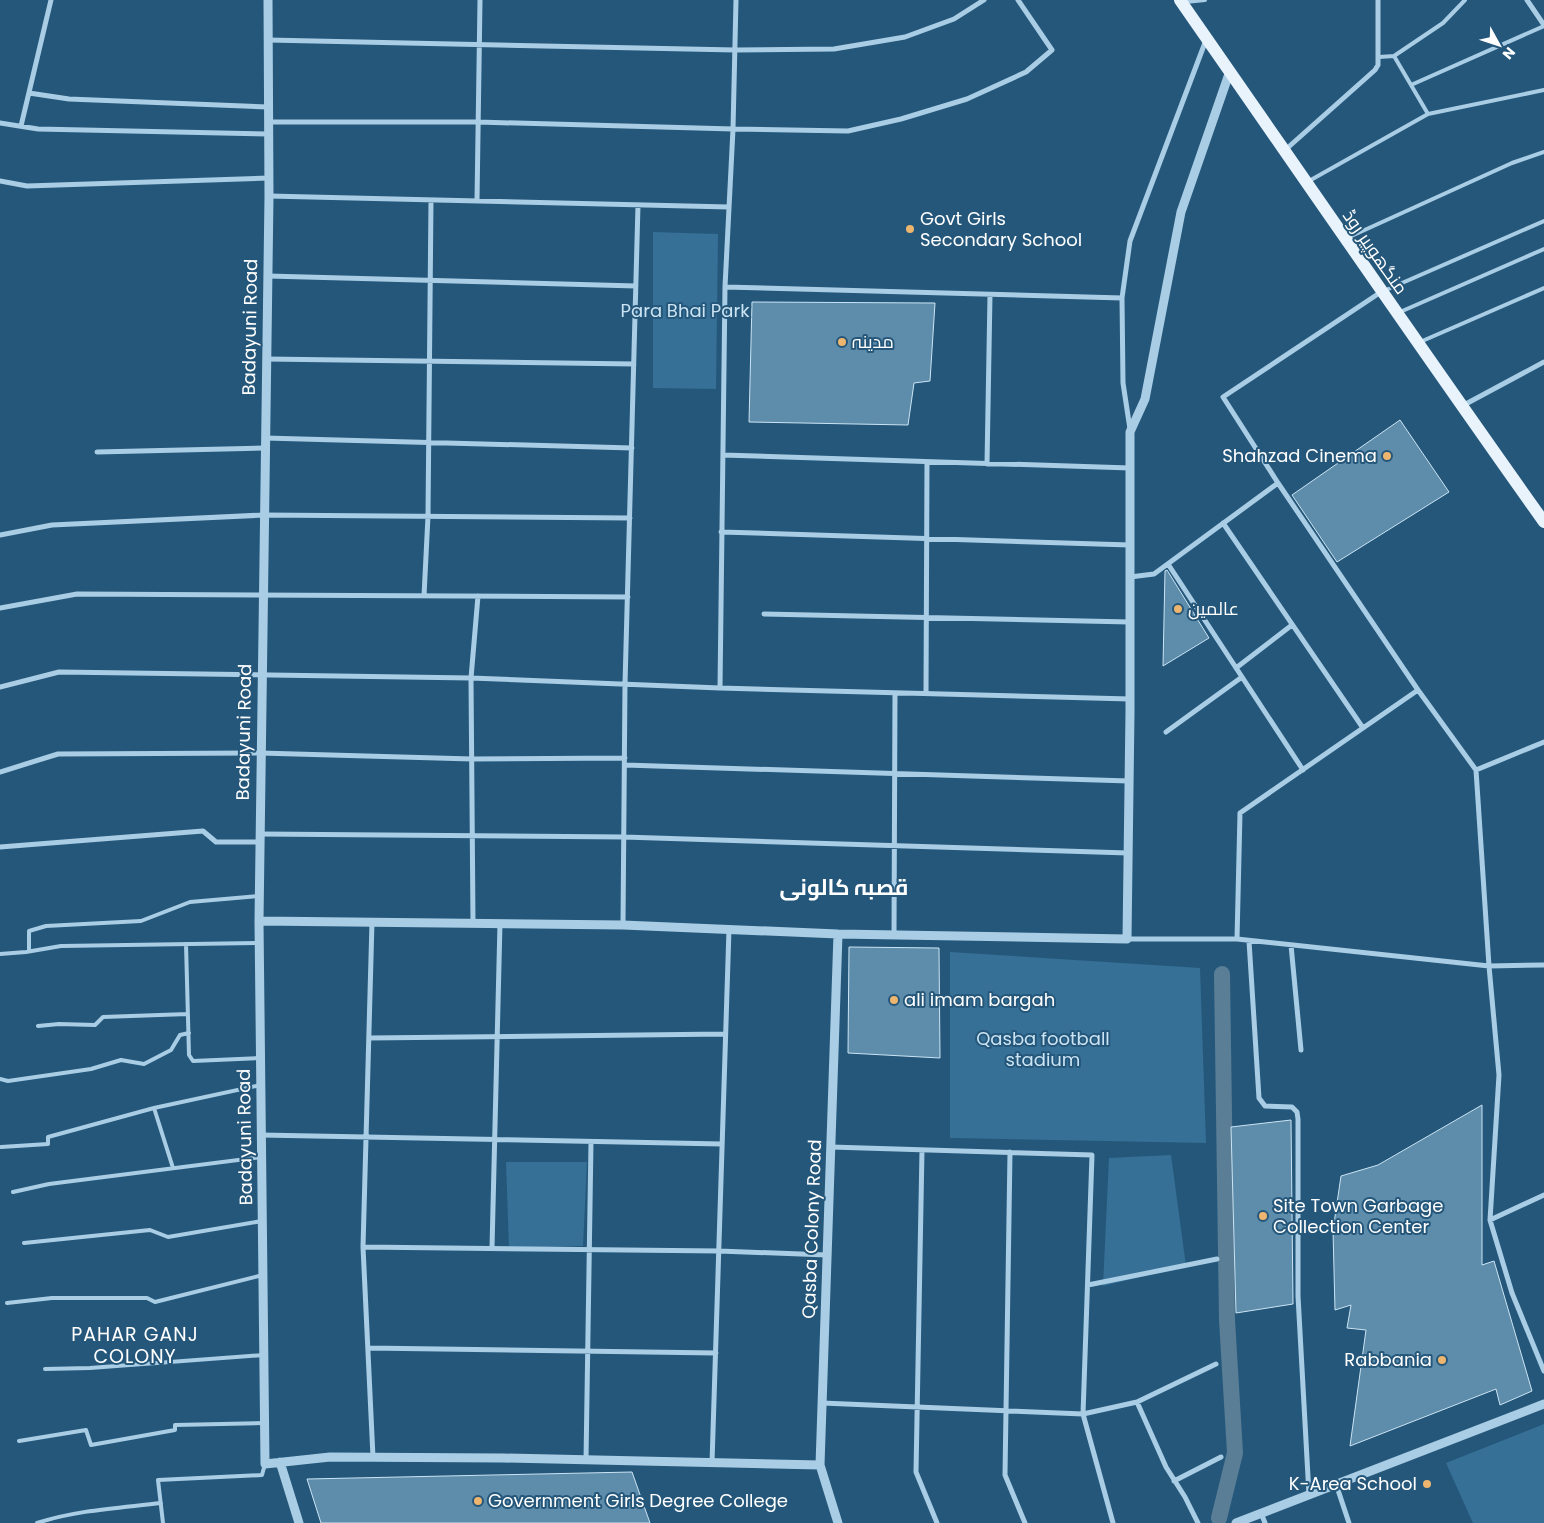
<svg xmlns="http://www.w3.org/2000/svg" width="1544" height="1523" font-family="Poppins,Cairo,sans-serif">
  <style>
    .green { fill: #367096 }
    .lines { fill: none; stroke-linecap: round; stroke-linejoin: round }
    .canal { stroke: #597e96; stroke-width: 16 }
    .building { fill: #5e8dac; stroke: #cbe4f3 }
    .service { stroke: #a9cde4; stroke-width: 4 }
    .minor { stroke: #a9cde4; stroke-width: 5 }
    .tertiary { stroke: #a9cde4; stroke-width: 9 }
    .primary { stroke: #e9f3fc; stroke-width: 12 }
    .poi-dot { fill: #edb56e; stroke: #25577b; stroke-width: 2 }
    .labels { text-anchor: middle; stroke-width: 4; stroke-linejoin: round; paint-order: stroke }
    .poi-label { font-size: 18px; fill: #fff; stroke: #25577b; text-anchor: start }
    .street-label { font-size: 18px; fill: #fff; stroke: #25577b }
    .park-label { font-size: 18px; fill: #cbe4f3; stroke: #25577b }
    .neighbourhood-label { font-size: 19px; letter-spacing: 1px; fill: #fff; stroke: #25577b }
    .district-label { font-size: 22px; font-weight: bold; fill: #fff; stroke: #25577b }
  </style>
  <rect width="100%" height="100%" fill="#25577b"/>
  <path class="green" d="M653,232L718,234L716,389L653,388Z
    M950,952L1200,968L1206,1143L950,1138Z
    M1171,1155L1186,1266L1103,1286L1109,1158Z
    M506,1162H587L583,1246L509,1248Z
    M1544,1424V1523H1473L1446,1463Z"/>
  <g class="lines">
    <path class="canal" d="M1219,1518L1235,1453L1227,1320L1222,974"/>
  </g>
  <path class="building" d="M752,302L935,303L930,381L914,383L908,425L749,422Z
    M1400,420L1449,492L1337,562L1292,495Z
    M1167,570L1209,638L1163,666L1165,571Z
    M849,947L939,948L940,1058L848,1053Z
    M1482,1105V1265L1494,1261L1532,1391L1500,1405L1496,1389L1350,1446L1366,1330L1347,1328L1351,1305L1335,1310L1333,1230L1341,1176L1378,1165Z
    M1291,1120L1293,1304L1236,1313L1231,1127Z
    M632,1472L650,1523H321L307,1479Z"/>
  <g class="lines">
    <path class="service" d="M1185,2L1205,0
      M1394,56L1428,114
      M1379,57L1394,56L1443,23L1465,0
      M1411,85L1544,26
      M1309,181L1428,114L1544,90
      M1347,238L1512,163L1544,152
      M1386,290L1544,221
      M1400,312L1544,249
      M1420,342L1544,288
      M186,944L189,1055L193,1061L260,1058
      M29,951V931L46,926L141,921L190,902L259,896
      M0,954L26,952L61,946L259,943
      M38,1026L59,1024L95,1025L103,1017L188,1014
      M0,1079L8,1081L91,1069L121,1060L144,1064L171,1050L180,1035L189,1033
      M154,1108L173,1168
      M1,1147L48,1144V1137L154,1108L261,1085
      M13,1192L49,1184L262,1157
      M24,1243L150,1230L168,1237L262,1221
      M7,1303L52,1298H147L155,1302L263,1275
      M45,1369L90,1368L264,1355
      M19,1441L86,1430L91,1445L175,1430V1425L264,1423
      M37,1523C77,1510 119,1508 161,1503
      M163,1523L158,1480L262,1475L265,1464"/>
    <path class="minor" d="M1527,0L1544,25
      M268,40L735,50L834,49L905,37L954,19L984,0
      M29,93L69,99L268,107
      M268,122H478L733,129L848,131L901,119L967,99L1026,72L1052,50L1018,0
      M0,123L38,129L268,134
      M21,126L51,0
      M1284,151L1375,70L1378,65V0
      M0,181L27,186L269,178
      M269,196L729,207
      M477,201L480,0
      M268,276L636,286
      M725,287L1122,298
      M1381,292L1223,397L1278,483L1418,690L1476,770L1489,966L1499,1075L1490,1220L1512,1293L1544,1371
      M266,359L634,364
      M1462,406L1544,362
      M1130,429L1123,383L1122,298L1130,241L1206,40
      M265,438L632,448
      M97,452L265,448
      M723,455L1130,468
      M987,464L990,295
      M1223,523L1363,728
      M721,532L1130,545
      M0,535L52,525L264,515L630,518
      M1168,564L1303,770
      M1130,577L1154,574L1278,483
      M424,596L428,516L431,200
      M0,608L77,594L628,597
      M764,614L1130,622
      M1236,668L1292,625
      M0,687L59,672L471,678L720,688L1130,699
      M720,688L725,287L733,129L736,0
      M926,694L927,462
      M1166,732L1242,677
      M625,765L1129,781
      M1476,770L1544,742
      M0,772L58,754L260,753L472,759L625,758
      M260,834L624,837L1128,853
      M0,847L203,831L216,842H260
      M372,922L363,1247L373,1457
      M473,923L471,678L478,596
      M623,925L625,684L638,205
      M894,935L895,693
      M1127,939H1237L1489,966L1544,965
      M1237,939L1240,813L1418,690
      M1249,941L1259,1098L1265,1106L1292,1107L1297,1112L1298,1119V1296L1309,1495
      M1291,945L1301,1050
      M369,1038L725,1034
      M261,1135L722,1144
      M831,1147L1092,1155L1083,1414L1113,1523
      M922,1150L916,1472L937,1523
      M1010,1152L1005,1475L1025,1523
      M1490,1220L1544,1195
      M363,1247L719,1251L827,1255
      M492,1248L500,923
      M1088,1285L1217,1259
      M368,1348L716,1353
      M1137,1402L1166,1467L1185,1497L1198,1523
      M822,1403L1083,1414L1137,1402L1216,1364
      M586,1460L591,1142
      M712,1463L729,929
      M1174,1481L1221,1457
      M1336,1484L1349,1523
      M1261,1513L1265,1523"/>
    <path class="tertiary" d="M268,0L269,196L259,921L265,1464L330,1457L503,1458L820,1465
      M259,921L623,925L838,934L1127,939L1130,712V432L1145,399L1181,212L1230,71
      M838,934L820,1465L838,1523
      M280,1462L299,1523
      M1236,1523L1544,1404"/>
    <path class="primary" d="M1180,0C1301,174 1421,349 1544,522"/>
  </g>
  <g class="poi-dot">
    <circle cx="910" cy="229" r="5"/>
    <circle cx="842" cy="342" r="5"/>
    <circle cx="1387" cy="456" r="5"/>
    <circle cx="1178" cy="609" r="5"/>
    <circle cx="894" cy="1000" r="5"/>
    <circle cx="1263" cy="1216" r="5"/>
    <circle cx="1442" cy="1360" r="5"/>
    <circle cx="1427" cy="1484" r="5"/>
    <circle cx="478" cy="1501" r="5"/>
  </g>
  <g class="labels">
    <g class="poi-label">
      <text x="920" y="225">Govt Girls<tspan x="920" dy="21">Secondary School</tspan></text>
      <text x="852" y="348">مدینہ</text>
      <text x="1377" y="462" text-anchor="end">Shahzad Cinema</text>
      <text x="1188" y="615">عالمین</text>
      <text x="904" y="1006">ali imam bargah</text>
      <text x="1273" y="1212">Site Town Garbage<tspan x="1273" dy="21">Collection Center</tspan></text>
      <text x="1432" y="1366" text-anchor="end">Rabbania</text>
      <text x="1417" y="1490" text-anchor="end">K-Area School</text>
      <text x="488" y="1507">Government Girls Degree College</text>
    </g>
    <g class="street-label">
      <text transform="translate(1375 252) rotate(55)" y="6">منگھوپیر روڈ</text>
      <text transform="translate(250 327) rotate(-89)" y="6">Badayuni Road</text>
      <text transform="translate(244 732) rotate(-89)" y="6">Badayuni Road</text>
      <text transform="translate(245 1137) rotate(-91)" y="6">Badayuni Road</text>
      <text transform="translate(812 1229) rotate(-88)" y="6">Qasba Colony Road</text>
    </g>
    <g class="park-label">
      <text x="685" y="317">Para Bhai Park</text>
      <text x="1043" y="1045">Qasba football<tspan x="1043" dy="21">stadium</tspan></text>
    </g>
    <g class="neighbourhood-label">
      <text x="135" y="1341">PAHAR GANJ<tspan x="135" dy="22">COLONY</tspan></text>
    </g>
    <g class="district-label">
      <text x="844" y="895">قصبہ کالونی</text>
    </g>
  </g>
  <g transform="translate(1499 45) rotate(130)" stroke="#25577b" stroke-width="4" paint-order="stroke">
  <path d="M0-4L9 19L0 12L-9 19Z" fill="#ffffff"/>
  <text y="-8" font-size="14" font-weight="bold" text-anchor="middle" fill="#ffffff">N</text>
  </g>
</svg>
